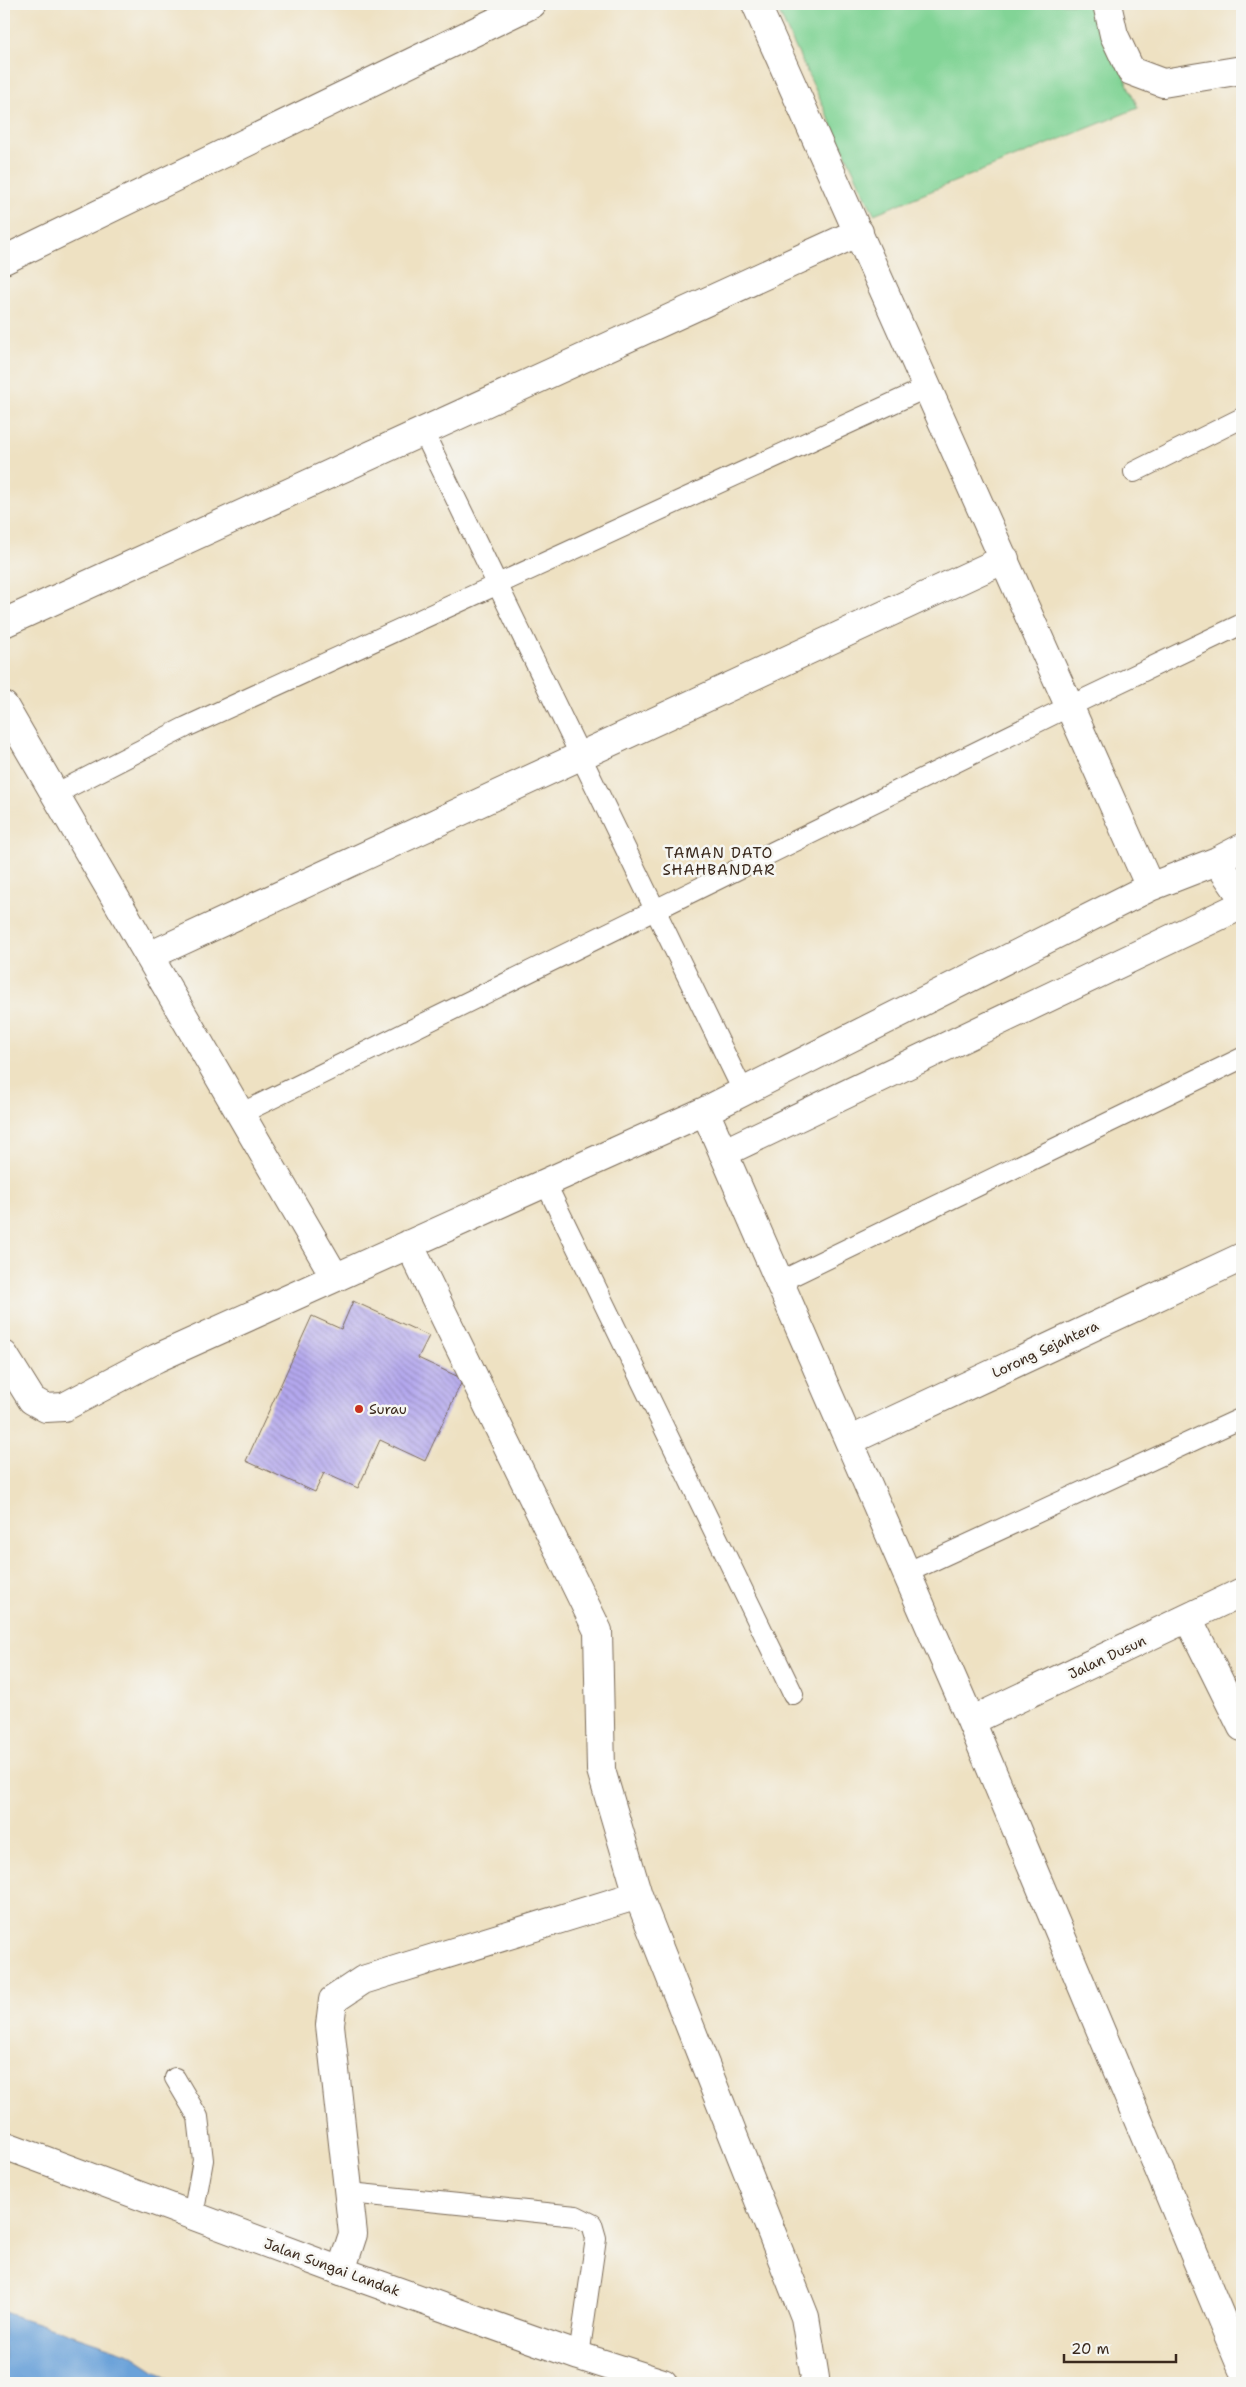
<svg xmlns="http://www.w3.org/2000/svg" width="1246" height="2387" font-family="'Shantell Sans',sans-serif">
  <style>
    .green { fill: #82d496; stroke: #5e7f5a }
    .water { fill: #6aa2d9; stroke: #52667c }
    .building { fill: url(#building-back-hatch) }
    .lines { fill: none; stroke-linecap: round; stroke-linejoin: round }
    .service-casing { stroke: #7a6a57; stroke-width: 22 }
    .minor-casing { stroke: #7a6a57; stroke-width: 30 }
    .tertiary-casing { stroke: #7a6a57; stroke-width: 30 }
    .service { stroke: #fff; stroke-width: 20 }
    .minor { stroke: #fff; stroke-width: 28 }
    .tertiary { stroke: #fff; stroke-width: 28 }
    .poi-dot { fill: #c8321e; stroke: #f6f6f2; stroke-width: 2 }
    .labels { text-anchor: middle; stroke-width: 5; stroke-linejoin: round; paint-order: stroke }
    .street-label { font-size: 14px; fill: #3b2a1e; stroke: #f6f6f2 }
    .poi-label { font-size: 14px; fill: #3b2a1e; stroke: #f6f6f2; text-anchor: start }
    .neighbourhood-label { font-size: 15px; letter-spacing: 1px; fill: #3b2a1e; stroke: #f6f6f2 }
  </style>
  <defs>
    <pattern id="building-back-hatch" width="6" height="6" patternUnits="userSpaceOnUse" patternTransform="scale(1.25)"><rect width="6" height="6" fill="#b4a8ee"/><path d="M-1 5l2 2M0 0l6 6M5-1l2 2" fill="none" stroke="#9489c0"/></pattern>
  </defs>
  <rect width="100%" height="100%" fill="#f6f6f2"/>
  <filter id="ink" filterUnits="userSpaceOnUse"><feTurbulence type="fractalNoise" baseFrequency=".02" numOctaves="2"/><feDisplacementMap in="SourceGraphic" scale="10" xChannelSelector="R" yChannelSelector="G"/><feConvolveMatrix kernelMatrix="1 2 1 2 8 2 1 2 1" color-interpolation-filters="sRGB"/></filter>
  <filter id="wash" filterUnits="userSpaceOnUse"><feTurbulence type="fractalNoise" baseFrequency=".0096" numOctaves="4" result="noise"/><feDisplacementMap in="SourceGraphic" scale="20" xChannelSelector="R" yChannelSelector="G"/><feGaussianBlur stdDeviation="1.12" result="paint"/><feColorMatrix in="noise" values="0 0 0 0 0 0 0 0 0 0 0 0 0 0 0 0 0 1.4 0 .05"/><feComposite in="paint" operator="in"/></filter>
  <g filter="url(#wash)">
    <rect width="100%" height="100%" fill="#eee1c2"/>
    <path class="green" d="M775,4H1092L1138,108L874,214Z"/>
    <path class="water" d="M4,2312L130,2354L174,2383H4Z"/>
    <g id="blocks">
      <path class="building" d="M353,1301L429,1336L418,1358L463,1379L425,1461L380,1440L358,1488L324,1473L315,1492L246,1461L312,1316L341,1329Z"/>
    </g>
  </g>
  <g filter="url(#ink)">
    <use href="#blocks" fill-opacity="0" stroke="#7a6a57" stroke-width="1"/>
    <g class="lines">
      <g class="service-casing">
        <path id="service" d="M423,431L743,1091
          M1134,472L1242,418
          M55,794L186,727L928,387
          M240,1114L1070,706L1242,624
          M545,1182L793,1694
          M779,1282L1242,1058
          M906,1573L1242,1418
          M175,2078L198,2117L203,2160L193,2216
          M350,2193L576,2216L592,2224L596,2238L579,2356"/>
      </g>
      <g class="minor-casing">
        <path id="minor" d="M756,4L1150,887
          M1107,4L1114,35L1131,71L1163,83L1242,70
          M4,260L532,4
          M4,623L859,232
          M4,706L335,1277
          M1217,861L1242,897
          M149,956L1005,559
          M705,1111L971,1721L1242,2368
          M723,1153L1242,905
          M409,1244L598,1631L601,1770L638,1895L805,2317L815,2378L813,2383
          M4,1355L32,1400L46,1408L64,1407L157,1358L705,1111L1150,887L1217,861L1242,848
          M849,1441L1242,1257
          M1188,1618L1242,1727
          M971,1721L1242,1592
          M341,2271L353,2234L330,2025L333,2000L363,1980L638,1895"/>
      </g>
      <g class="tertiary-casing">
        <path id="tertiary" d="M4,2145L341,2271L579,2356L663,2383"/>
      </g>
      <use href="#service" class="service"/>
      <use href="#minor" class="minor"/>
      <use href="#tertiary" class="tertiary"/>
    </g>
  </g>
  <circle class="poi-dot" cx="359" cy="1409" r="5"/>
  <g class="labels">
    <g class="street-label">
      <text transform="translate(1045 1349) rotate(-25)" y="5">Lorong Sejahtera</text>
      <text transform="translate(1107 1657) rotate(-25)" y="5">Jalan Dusun</text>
      <text transform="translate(332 2267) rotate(20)" y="5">Jalan Sungai Landak</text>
    </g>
    <g class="poi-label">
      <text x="369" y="1414">Surau</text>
    </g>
    <g class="neighbourhood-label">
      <text x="719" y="858">TAMAN DATO<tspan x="719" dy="17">SHAHBANDAR</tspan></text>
    </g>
  </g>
  <rect width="1246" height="2387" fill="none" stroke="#f6f6f2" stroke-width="20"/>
  <path d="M1064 2354v8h112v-8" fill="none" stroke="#3b2a1e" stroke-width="2.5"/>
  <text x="1071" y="2354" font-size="15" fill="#3b2a1e" stroke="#f6f6f2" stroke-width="4" paint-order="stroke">20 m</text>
</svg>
